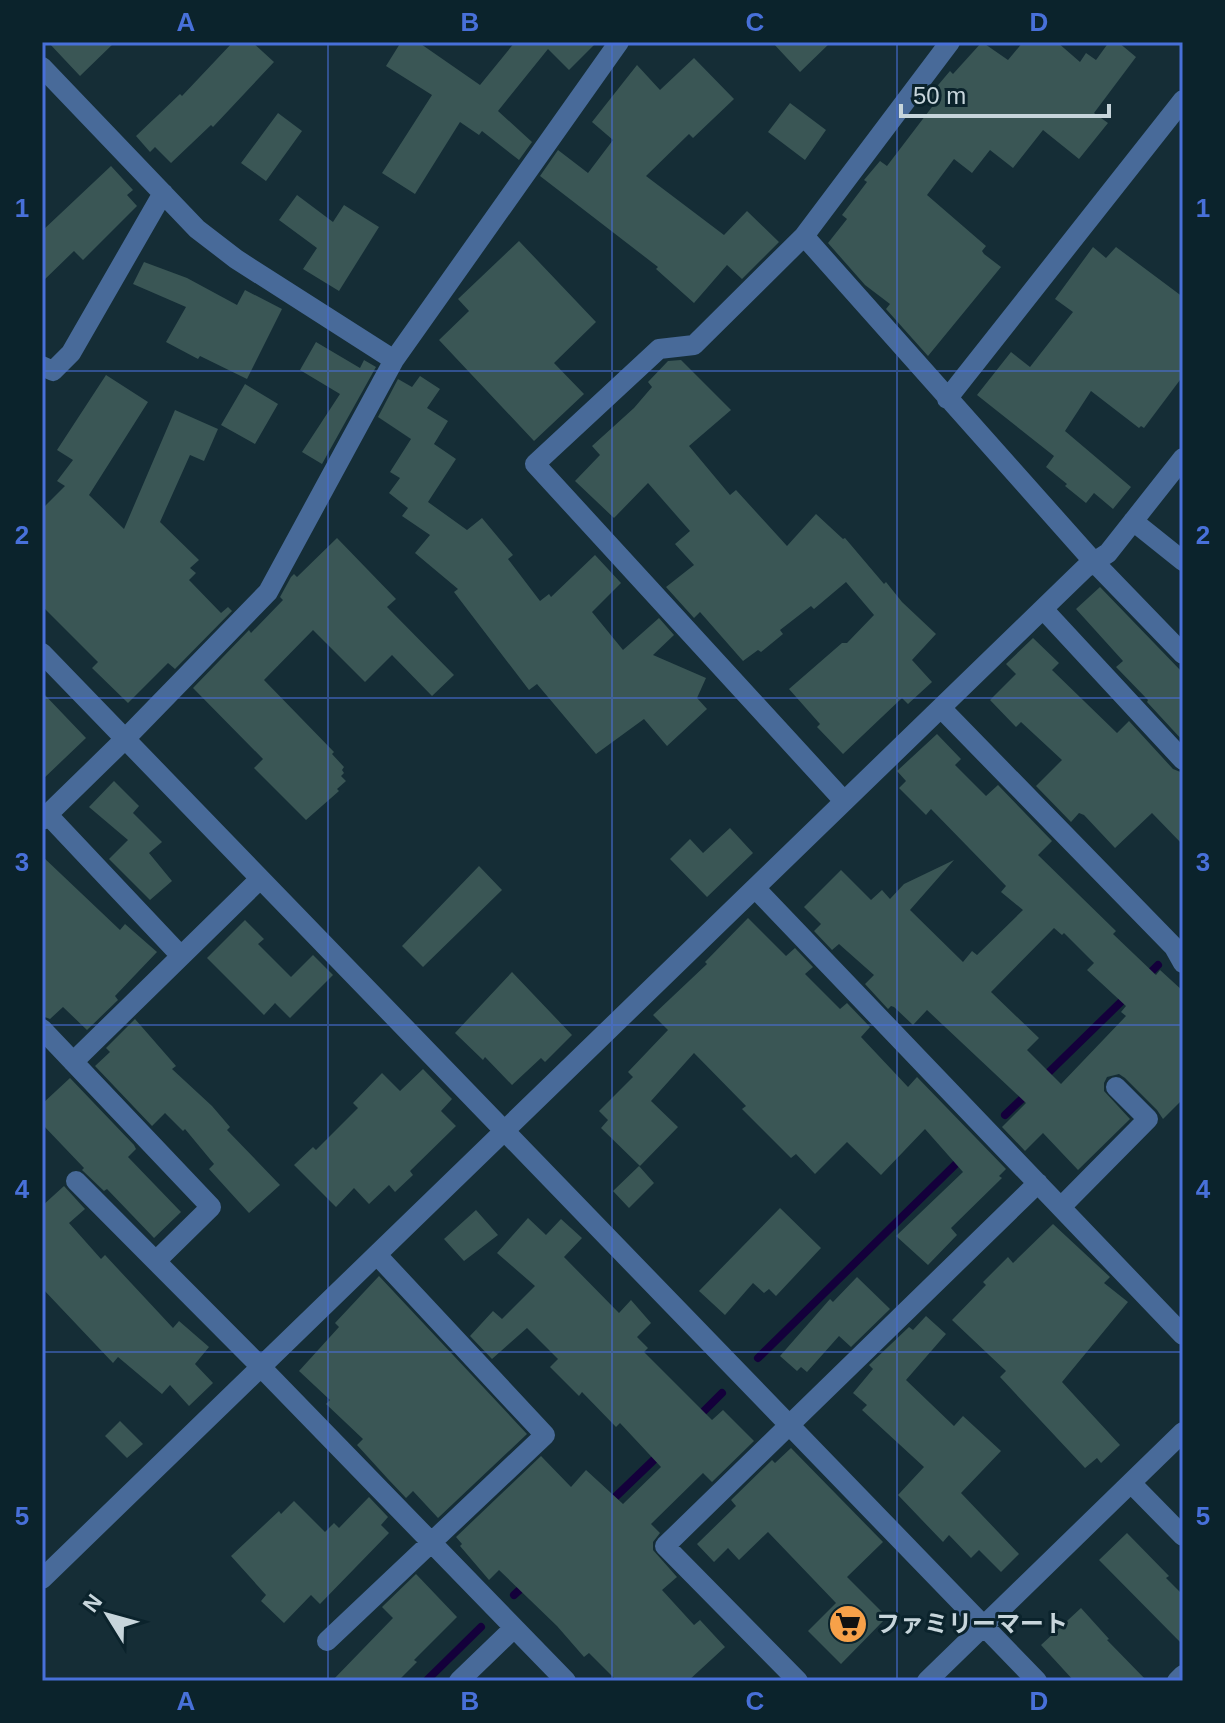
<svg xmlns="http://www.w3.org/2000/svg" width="1225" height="1723" font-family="Arial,'Noto Sans JP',sans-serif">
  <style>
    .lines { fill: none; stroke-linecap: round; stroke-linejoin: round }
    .stream { stroke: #14003b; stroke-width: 8 }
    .building { fill: #3a5655; fill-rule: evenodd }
    .minor { stroke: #486a99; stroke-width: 20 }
    .grid { fill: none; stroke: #4870d9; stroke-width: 2; stroke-opacity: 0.55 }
    .labels { text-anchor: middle; stroke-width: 6; stroke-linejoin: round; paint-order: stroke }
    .poi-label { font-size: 24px; font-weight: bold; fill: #c7d5db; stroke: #0b232c; text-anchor: start }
    .neatline { fill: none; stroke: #4870d9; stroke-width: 3 }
    .grid-label { font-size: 26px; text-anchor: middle; font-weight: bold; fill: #4870d9 }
  </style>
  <rect width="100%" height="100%" fill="#152d36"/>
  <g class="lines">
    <path class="stream" d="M1145,978L1158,965
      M1042,1079L1127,996
      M1005,1115L1030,1091
      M758,1358L963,1157
      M697,1418L722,1393
      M608,1504L661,1453
      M514,1595L526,1584
      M426,1681L481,1627"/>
  </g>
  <path class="building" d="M48,42H115L80,76Z
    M233,42H252L274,62L213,127L211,125L171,163L155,147L150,152L136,136L180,94L182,96Z
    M401,42H418L480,85L515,42H597L569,70L548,49L498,111L532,142L519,160L482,131L479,135L460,122L415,194L382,173L432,95L386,66Z
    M772,42H831L800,72Z
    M982,42L1008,60L1023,42H1057L1080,62L1086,53L1096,60L1109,42H1118L1136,57L1094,113L1108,123L1079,159L1043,130L1013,168L990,150L972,173L954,159L927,195L986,246L982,251L984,254L1001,267L928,356L886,309L890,304L865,285L828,243L847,219L842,215L867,182L864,180L880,161L887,166L935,103L928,97L950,71L953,74Z
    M694,58L734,99L693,138L689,134L646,176L724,235L747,211L779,242L742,279L727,265L694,303L656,269L658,267L540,176L558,150L588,173L613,140L592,122L637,65L660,90Z
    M790,103L826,130L805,160L768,132Z
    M278,113L302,131L266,181L241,163Z
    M111,166L133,190L127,195L137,206L83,260L74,251L42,282V231Z
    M297,195L333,222L344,205L379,227L339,291L303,269L317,248L279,220Z
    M519,241L596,322L554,363L584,394L534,441L439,340L469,311L458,299Z
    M1093,247L1106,258L1116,247L1183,297V376L1144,428L1141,426L1139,428L1091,391L1065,431L1131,487L1113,509L1094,493L1086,503L1065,486L1067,484L1046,467L1054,456L977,395L1011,352L1030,367L1073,312L1055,299Z
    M144,262L187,278L237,305L245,290L282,309L247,379L200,356L198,359L166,342L186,307L133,284Z
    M316,342L360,368L364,360L376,367L322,464L302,452L340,394L300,370Z
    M681,360L731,410L689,446L730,495L736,490L787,546L816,514L843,539L845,538L884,584L886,582L902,602L936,634L912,660L932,682L908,704L902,698L843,754L817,727L820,724L789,689L842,643H847L874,615L846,582L814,609L811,606L780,630L783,634L761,652L758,650L743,661L700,612L694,618L666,587L694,565L675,544L690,531L648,483L614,518L575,481L600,455L592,446L634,408L652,387L648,382L668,361Z
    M106,375L148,402L89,495L124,529L175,410L218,429L204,461L190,455L160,522L199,560L190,568L196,573L189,580L221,613L228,607L232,611L175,669L168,663L128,703L92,668L98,662L42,606V509L65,486L57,481L73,460L57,450Z
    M420,376L440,389L427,408L448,421L434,444L456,459L428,502L467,530L482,518L513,555L508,559L540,601L549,594L551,597L595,555L621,583L592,612L623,650L659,618L674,635L653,655L706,678L697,698L707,709L667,746L644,719L596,754L537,684L529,690L454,592L458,589L415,553L430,535L402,516L408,508L389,493L400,478L390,472L411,439L378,417L398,379L412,387Z
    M245,384L278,404L255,444L221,425Z
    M337,538L396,599L387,607L454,675L432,696L392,655L365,682L313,630L264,680L334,752L332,754L344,767L342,770L344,773L341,776L346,781L337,789L339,791L306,820L254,768L263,759L193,688L249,630L251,633L283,600L280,597L291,577L294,574L297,577Z
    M1100,587L1183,673V741L1147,702L1148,700L1116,667L1123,661L1076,609Z
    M1033,638L1059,663L1052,670L1117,733L1129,721L1173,769L1183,773V845L1152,813L1115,848L1084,815L1079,813L1071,822L1036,786L1062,760L1021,722L1016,727L990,700L1016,674L1006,664Z
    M42,692L86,738L42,780Z
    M937,734L961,759L955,765L986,796L998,785L1052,841L1038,855L1116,931L1113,934L1156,975L1160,970L1183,991V1099L1163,1119L1157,1110L1125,1078L1119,1074L1107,1077L1104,1083V1091L1130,1119L1078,1170L1043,1133L1025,1151L1002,1127L1026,1103L927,1010L913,1025L894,1007L891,1006L888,1009L865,984L874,975L839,944L832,950L814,931L821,924L804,907L841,870L871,900L882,890L890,899L904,884L954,860L910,910L963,962L972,951L977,955L1023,910L1001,892L1006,886L931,809L926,815L899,788L906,781L897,771ZM1054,928L1062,935L1064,933L1094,963L1087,970L1126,1006L1121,1012L1126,1016L1061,1084L1027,1050L1039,1038L991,992Z
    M114,781L139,806L133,813L162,842L149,853L172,881L150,900L109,859L128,840L89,807Z
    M730,828L753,853L707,897L670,859L690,839L703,853Z
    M42,856L120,930L125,924L157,952L115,996L118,1000L87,1030L63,1007L50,1019L42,1016Z
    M479,866L502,890L423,967L402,946Z
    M748,918L786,956L795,948L813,967L805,974L840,1009L847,1003L870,1027L861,1037L908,1087L917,1077L1006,1169L999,1176L1002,1178L951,1228L957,1235L928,1265L896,1236L963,1172L925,1129L881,1175L847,1142L815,1174L796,1154L791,1158L742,1109L746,1106L694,1053L651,1101L678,1127L640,1166L601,1128L608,1120L599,1111L633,1077L628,1072L668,1030L653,1015L707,964L705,962Z
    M245,920L264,939L258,944L291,977L313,955L333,975L290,1018L275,1003L264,1015L207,958Z
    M512,972L572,1035L545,1062L541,1058L512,1085L485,1057L483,1060L455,1033Z
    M135,1019L176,1066L172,1069L212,1106L230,1127L227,1130L280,1185L249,1213L209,1169L214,1164L185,1129L183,1131L165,1113L152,1126L95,1066L110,1052L106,1048Z
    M423,1069L452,1099L441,1111L456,1126L410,1171L413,1175L395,1192L389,1185L369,1204L354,1188L336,1207L294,1165L313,1147L316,1150L358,1108L353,1103L382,1073L400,1091Z
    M70,1078L134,1145L136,1149L128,1157L181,1212L154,1238L107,1189L104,1191L82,1170L84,1168L42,1124V1104Z
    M639,1166L654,1183L629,1208L613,1191Z
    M64,1186L85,1209L69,1223L101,1259L105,1255L173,1328L179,1321L209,1347L195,1364L213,1383L189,1406L170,1385L162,1394L118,1357L113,1363L42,1288V1206Z
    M780,1208L821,1248L776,1296L769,1289L764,1293L753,1283L725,1315L699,1291Z
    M476,1210L498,1235L464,1261L444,1239Z
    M528,1218L546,1235L561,1219L582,1238L564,1257L619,1313L631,1300L651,1323L637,1337L648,1348L644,1352L712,1420L723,1410L754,1441L712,1482L703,1473L651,1524L660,1533L653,1542V1550L677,1577L662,1590L694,1625L700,1620L725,1647L688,1681H617L589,1653L584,1657L557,1626L499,1570L489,1580L460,1546L462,1544L456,1537L541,1456L571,1487L586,1470L623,1504L661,1467L620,1423L616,1427L582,1392L579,1396L550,1367L558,1359L527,1328L492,1359L470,1336L493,1311L502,1319L535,1286L497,1253Z
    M1053,1224L1110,1277L1104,1283L1128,1302L1062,1382L1120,1445L1101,1463L1097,1458L1085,1468L1000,1377L1006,1371L952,1320L986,1285L983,1282L1008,1257L1013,1263Z
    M379,1276L527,1434L438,1518L413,1491L406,1498L388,1479L357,1445L363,1439L326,1404L330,1400L299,1371L339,1327L335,1323Z
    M857,1277L890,1309L851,1347L839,1336L807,1372L801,1367L797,1371L780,1356L830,1299L833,1302Z
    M926,1316L946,1334L906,1380L954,1426L963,1416L1001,1451L961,1493L1019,1554L1001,1572L979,1550L971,1558L949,1535L943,1542L898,1495L924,1467L862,1410L867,1405L853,1393L873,1369L869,1365L909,1327L913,1330Z
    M120,1421L143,1444L127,1458L105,1436Z
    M791,1448L883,1542L847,1577L887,1617L841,1664L808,1631L836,1603L768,1532L739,1560L728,1548L714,1562L697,1544L736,1506L731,1500L772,1460L775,1463Z
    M369,1497L388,1517L381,1525L389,1533L320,1604L311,1595L284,1623L261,1601L266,1595L231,1556L279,1511L281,1514L294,1501L325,1532L334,1523L339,1528Z
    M1127,1533L1169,1576L1166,1578L1183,1595V1645L1099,1560Z
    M416,1574L457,1617L414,1660L417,1662L398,1681H332L393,1618L382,1607Z
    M1081,1608L1109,1639L1107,1640L1147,1681H1074L1041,1645Z"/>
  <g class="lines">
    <path class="minor" d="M42,67L197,229L236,259L394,360
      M804,236L1094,562L1183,654
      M42,366L53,371L71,353L163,193
      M947,399L1183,100
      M1133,521L1183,561
      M1043,609L1183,760
      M42,653L1037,1681
      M941,708L1174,947L1183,963
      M844,801L535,464L659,349L694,345L804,236L950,42
      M48,815L181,956
      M42,820L125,739L268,592L394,360L619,42
      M755,888L1183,1335
      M42,1029L211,1207L156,1261
      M73,1062L260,879
      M76,1181L261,1367L566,1681
      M1061,1207L1148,1119L1116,1087
      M1131,1483L1183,1536
      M42,1579L1085,568L1108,553L1183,458
      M327,1641L545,1435L377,1255
      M459,1681L514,1628
      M798,1681L665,1546L1038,1183
      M927,1681L1183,1432
      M1177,1681L1183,1675"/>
  </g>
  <path class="grid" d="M328,42V1681M612,42V1681M897,42V1681M42,371H1183M42,698H1183M42,1025H1183M42,1352H1183"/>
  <defs>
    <g id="supermarket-disc" transform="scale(2)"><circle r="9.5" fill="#f7a149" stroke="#0b232c"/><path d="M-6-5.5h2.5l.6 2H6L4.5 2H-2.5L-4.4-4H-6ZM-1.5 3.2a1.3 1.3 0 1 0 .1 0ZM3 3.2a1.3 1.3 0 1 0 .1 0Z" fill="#111"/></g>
  </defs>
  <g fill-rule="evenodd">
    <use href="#supermarket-disc" x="848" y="1624"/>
  </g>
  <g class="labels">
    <g class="poi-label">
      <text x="876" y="1632">ファミリーマート</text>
    </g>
  </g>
  <rect width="1225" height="1723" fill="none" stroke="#0b232c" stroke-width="88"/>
  <g transform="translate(108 1615) rotate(307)" stroke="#0b232c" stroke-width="6" paint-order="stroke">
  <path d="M0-6L14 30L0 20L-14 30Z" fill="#c7d5db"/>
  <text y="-12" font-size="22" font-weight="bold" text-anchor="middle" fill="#c7d5db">N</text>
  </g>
  <path d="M901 104v12h208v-12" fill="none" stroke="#c7d5db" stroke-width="4"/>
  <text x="913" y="104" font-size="24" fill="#c7d5db" stroke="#0b232c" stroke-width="6" paint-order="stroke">50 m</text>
  <rect x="44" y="44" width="1137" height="1635" class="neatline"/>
  <g class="grid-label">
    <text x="186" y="31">A</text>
    <text x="470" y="31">B</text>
    <text x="755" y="31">C</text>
    <text x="1039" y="31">D</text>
    <text x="22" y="217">1</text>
    <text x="1203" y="217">1</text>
    <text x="22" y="544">2</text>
    <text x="1203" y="544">2</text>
    <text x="22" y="871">3</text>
    <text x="1203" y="871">3</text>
    <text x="22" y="1198">4</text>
    <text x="1203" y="1198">4</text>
    <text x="22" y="1525">5</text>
    <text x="1203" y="1525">5</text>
    <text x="186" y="1710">A</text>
    <text x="470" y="1710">B</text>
    <text x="755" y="1710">C</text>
    <text x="1039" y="1710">D</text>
  </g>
</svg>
